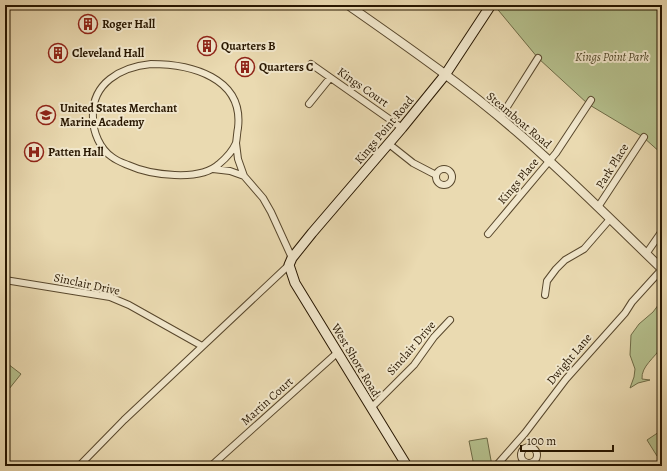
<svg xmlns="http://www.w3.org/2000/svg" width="667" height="471" font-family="Alegreya,serif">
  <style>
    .green { fill: #b5c08d; stroke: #6e6b46 }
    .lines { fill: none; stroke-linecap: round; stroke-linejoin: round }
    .minor-casing { stroke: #58472c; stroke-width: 8 }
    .tertiary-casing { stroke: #58472c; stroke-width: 10 }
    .secondary-casing { stroke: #271600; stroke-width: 11 }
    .minor { stroke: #f1e7cc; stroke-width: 6 }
    .tertiary { stroke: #f1e7cc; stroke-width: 8 }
    .secondary { stroke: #f1e7cc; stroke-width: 9 }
    .labels { text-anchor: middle; stroke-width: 4; stroke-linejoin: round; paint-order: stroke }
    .poi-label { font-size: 12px; font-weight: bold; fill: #271600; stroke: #f1e7cc; text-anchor: start }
    .park-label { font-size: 12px; font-style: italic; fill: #52492a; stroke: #f1e7cc }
    .street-label { font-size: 12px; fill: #271600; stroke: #f1e7cc }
  </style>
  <rect width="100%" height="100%" fill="#eadab1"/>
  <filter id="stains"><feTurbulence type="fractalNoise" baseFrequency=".005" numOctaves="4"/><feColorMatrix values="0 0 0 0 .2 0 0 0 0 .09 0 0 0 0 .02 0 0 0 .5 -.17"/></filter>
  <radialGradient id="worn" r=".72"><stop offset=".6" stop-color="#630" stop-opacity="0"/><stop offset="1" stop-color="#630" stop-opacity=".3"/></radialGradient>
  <path class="green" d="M494,5H662V154L643,137L588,104L538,58Z
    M662,300C662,309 664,342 661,347C655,358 641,366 642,379L650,380L638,383L630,388L634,377L635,369L630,355L631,335L639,324L653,312Z
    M8,364L21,374L5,394V368Z
    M662,430V453L657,456L647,440Z
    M487,438L492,466H474L469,441Z"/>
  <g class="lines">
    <g class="minor-casing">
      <path id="minor" d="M151,64C190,64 244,77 238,128C237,132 237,138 236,143C233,150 225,159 219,164C200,182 150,175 128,165C123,163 117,161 112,157C100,149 93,132 93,118C91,83 121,67 151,64Z
        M311,64L402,128
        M309,104L330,78
        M500,118L538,58
        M236,143L238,159L244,176L263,198L271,212L292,258
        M389,144L413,163L436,175
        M213,169L230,171L244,176
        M436 177a8 8 0 1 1 16 0a8 8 0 1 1-16 0Z
        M598,207L644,137
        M488,234L556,153L591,100
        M646,254L662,231
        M5,280L110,297L129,305L202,346
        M545,295L547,281L556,269L565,260L584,249L610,219
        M371,408L414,365L434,337L450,320
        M521 455a8 8 0 1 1 16 0a8 8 0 1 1-16 0Z
        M79,466L124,420L289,265
        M211,466L337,353
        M496,466L525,433L566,379L625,313L632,302L662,269"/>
    </g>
    <g class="tertiary-casing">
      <path id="tertiary" d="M348,5C405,45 463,85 516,131C567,175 614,223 662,269"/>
    </g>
    <g class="secondary-casing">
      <path id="secondary" d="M407,466L295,283L289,265L292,258L312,233L402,128L445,75L491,5"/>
    </g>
    <use href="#minor" class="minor"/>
    <use href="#tertiary" class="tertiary"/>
    <use href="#secondary" class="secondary"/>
  </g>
  <defs>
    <g id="building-ring" transform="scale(1)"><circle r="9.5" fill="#f1e7cc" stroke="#8f2418" stroke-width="1.5"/><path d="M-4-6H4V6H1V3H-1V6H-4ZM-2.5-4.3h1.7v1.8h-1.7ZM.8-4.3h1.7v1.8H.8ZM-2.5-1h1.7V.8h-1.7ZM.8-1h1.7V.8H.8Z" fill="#8f2418"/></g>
    <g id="university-ring" transform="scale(1)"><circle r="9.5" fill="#f1e7cc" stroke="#8f2418" stroke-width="1.5"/><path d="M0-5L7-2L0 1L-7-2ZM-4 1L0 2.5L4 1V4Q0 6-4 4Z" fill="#8f2418"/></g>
    <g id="hospital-ring" transform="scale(1)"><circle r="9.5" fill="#f1e7cc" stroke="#8f2418" stroke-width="1.5"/><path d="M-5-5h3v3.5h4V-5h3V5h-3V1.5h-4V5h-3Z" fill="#8f2418"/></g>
  </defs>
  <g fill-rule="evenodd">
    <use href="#building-ring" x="88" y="24"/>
    <use href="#building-ring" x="207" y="46"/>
    <use href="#building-ring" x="58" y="53"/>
    <use href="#building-ring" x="245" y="67"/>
    <use href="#university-ring" x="46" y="115"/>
    <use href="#hospital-ring" x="34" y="152"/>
  </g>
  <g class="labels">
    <g class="poi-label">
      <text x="102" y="28">Roger Hall</text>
      <text x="221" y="50">Quarters B</text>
      <text x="72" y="57">Cleveland Hall</text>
      <text x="259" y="71">Quarters C</text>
      <text x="60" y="112">United States Merchant<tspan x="60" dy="14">Marine Academy</tspan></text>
      <text x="48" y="156">Patten Hall</text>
    </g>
    <g class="park-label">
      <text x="612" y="61">Kings Point Park</text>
    </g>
    <g class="street-label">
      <text transform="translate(363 87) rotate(35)" y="4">Kings Court</text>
      <text transform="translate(519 120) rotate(40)" y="4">Steamboat Road</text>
      <text transform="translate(384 130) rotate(-50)" y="4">Kings Point Road</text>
      <text transform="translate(612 166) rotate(-58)" y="4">Park Place</text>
      <text transform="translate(518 181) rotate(-50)" y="4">Kings Place</text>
      <text transform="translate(87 284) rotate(12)" y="4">Sinclair Drive</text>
      <text transform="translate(411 348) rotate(-49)" y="4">Sinclair Drive</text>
      <text transform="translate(569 359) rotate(-50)" y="4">Dwight Lane</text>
      <text transform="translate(356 360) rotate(59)" y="4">West Shore Road</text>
      <text transform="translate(267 401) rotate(-42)" y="4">Martin Court</text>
    </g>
  </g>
  <rect width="667" height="471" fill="none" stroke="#eadab1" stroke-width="20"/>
  <rect x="6" y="6" width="655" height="459" fill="none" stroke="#271600" stroke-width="2"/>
  <rect x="10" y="10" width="647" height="451" fill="none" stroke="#271600"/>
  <path d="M521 445v6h92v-6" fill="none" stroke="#271600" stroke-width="2"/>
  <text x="527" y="445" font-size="12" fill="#271600" stroke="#f1e7cc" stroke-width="3" paint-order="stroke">100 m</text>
  <rect width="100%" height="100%" filter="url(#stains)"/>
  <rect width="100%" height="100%" fill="url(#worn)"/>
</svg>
